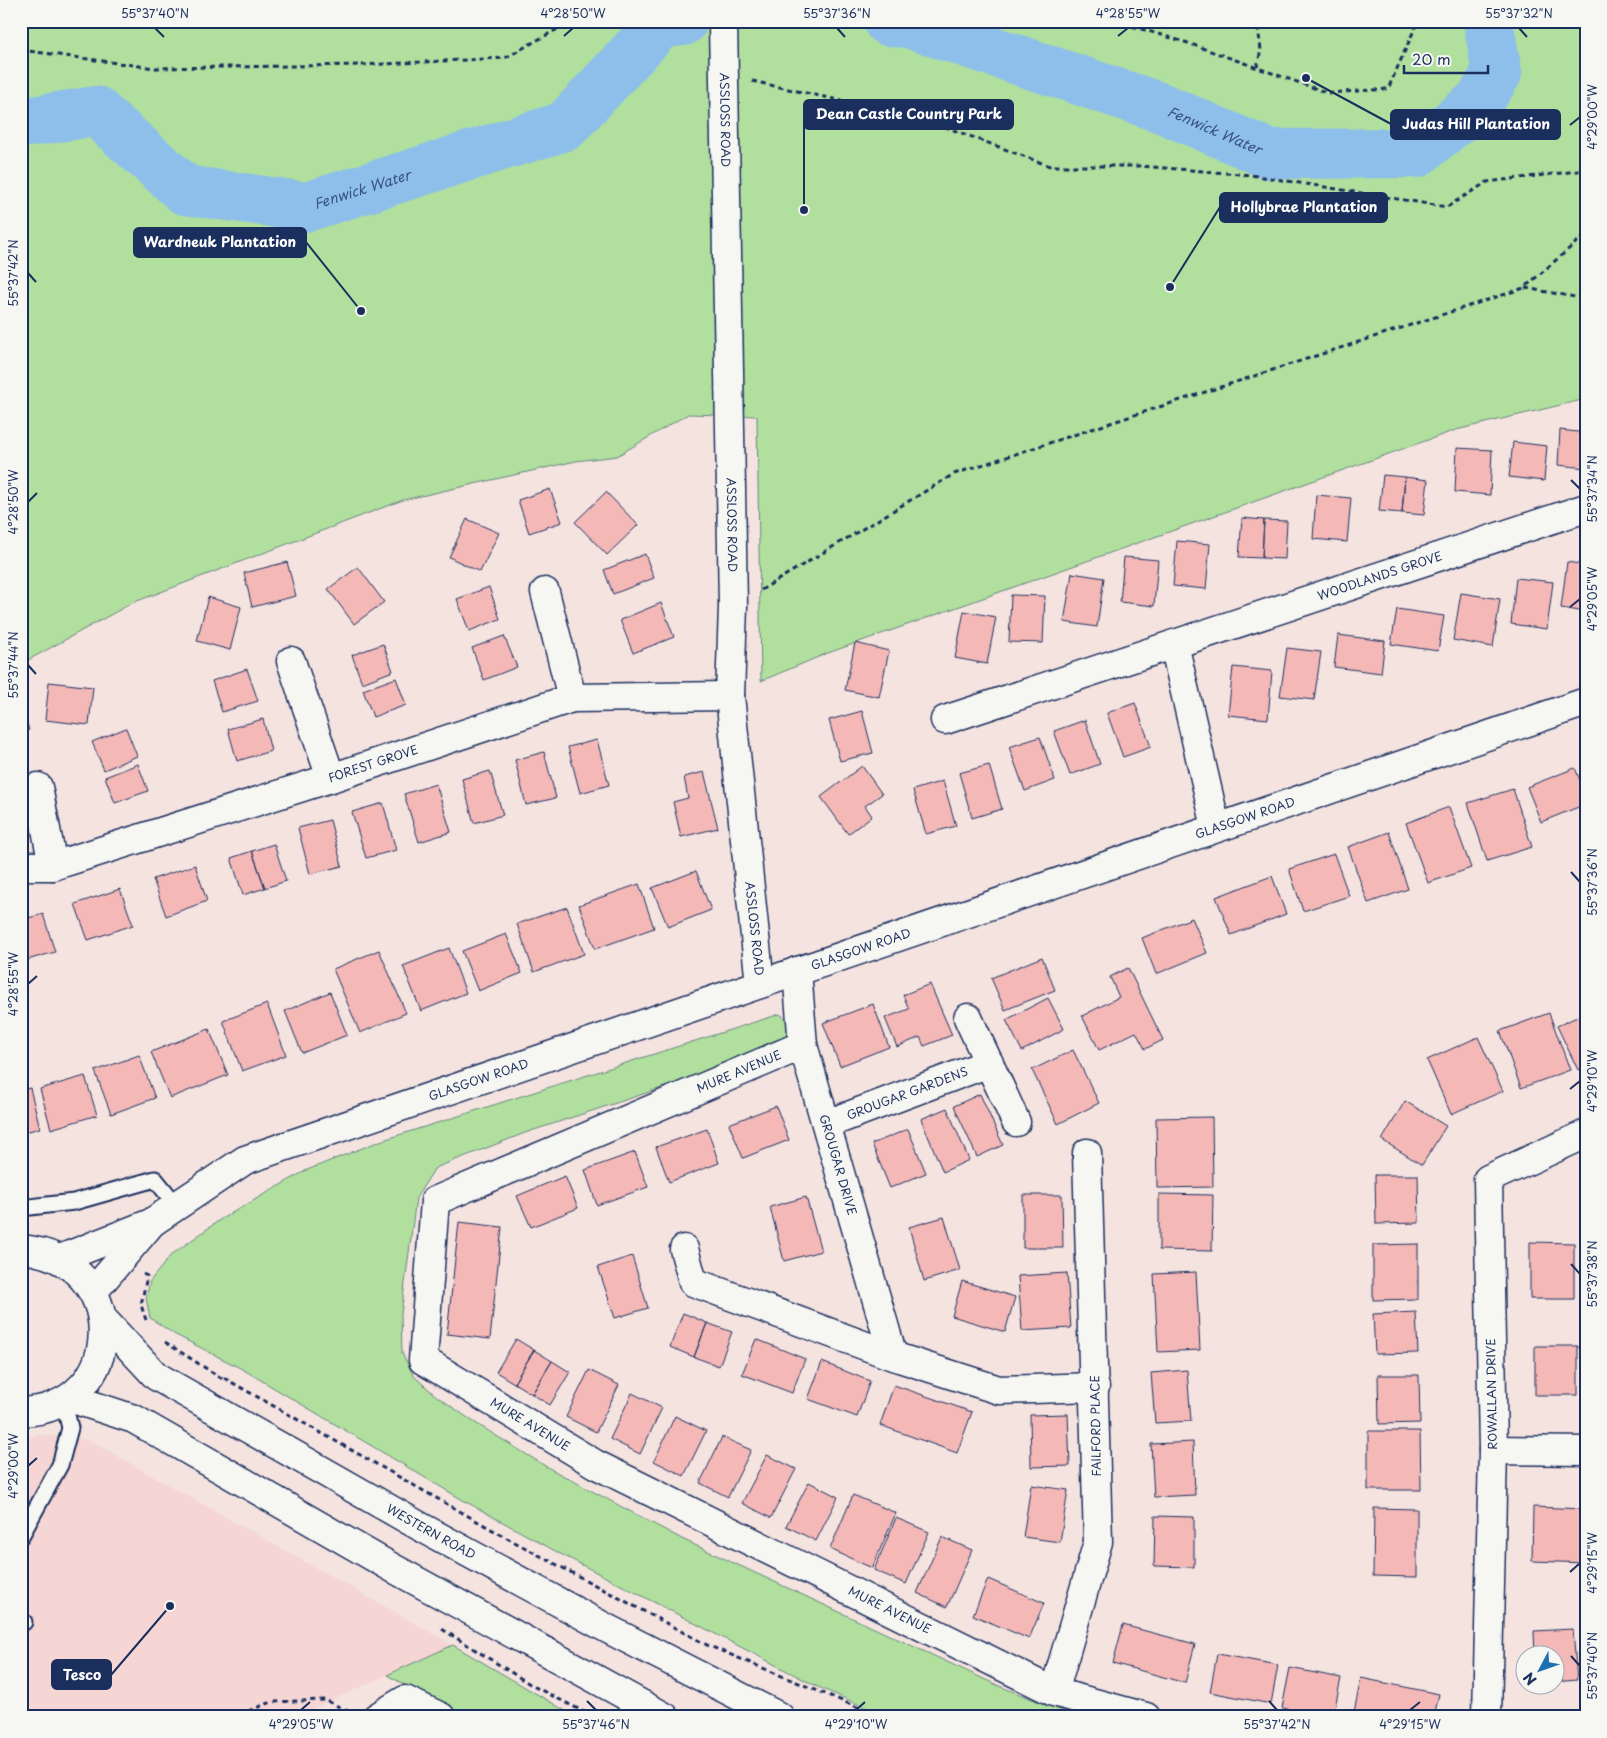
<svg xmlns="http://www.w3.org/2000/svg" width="1607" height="1738" font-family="'Playpen Sans',sans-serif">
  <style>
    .built { fill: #f5d6d4 }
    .green { fill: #b0df9e; stroke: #66877e }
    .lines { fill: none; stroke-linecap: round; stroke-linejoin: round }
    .river { stroke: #8ebfea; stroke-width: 50 }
    .building { fill: #f4b8b7; stroke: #1b2f5e }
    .lane-casing { stroke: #1b2f5e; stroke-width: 19 }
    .street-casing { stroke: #1b2f5e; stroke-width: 31 }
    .secondary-casing { stroke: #1b2f5e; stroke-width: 31 }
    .path { stroke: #1b2f5e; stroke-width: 3; stroke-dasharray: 5 4; stroke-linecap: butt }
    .lane { stroke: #f6f6f2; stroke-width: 15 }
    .street { stroke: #f6f6f2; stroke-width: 28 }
    .secondary { stroke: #f6f6f2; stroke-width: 28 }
    .ticks { fill: none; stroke: #1b2f5e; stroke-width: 2 }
    .labels { text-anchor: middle; stroke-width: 5; stroke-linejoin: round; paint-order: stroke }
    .street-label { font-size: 12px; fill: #1b2f5e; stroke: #f6f6f2 }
    .water-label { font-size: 14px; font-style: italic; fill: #385381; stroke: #f6f6f2 }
    .leader { fill: none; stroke: #1b2f5e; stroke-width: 2 }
    .callout-dot { fill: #1b2f5e; stroke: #f6f6f2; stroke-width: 2 }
    .callout { fill: #1b2f5e; stroke: #1b2f5e; stroke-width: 2 }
    .callout-label { font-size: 14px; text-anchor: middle; font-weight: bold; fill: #fff }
    .neatline { fill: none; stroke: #1b2f5e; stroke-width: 2 }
    .ticks-label { font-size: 12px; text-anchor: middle; fill: #1b2f5e }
  </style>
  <rect width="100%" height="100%" fill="#f5e3e0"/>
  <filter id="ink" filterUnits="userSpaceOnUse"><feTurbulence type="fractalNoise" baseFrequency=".02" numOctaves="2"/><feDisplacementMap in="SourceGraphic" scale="10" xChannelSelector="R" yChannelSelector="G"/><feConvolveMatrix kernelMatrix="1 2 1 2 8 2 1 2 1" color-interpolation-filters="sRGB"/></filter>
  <g filter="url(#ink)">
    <path class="built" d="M45,1435L89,1440L453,1645L295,1717H21V1437Z"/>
    <path class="green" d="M21,21H1586V399L1456,430L828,653L761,681L757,416L688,414L617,456L576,461L403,500L132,603L21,664Z
      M780,1014L787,1020L789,1034L777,1047L731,1065L525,1133L435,1168L416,1198L401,1314L402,1353L414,1376L435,1395L474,1422L547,1467L682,1539L999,1686L1060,1710L1086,1717H888L818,1687L557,1552L461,1499L242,1369L174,1334L150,1318L146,1298L150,1281L171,1255L221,1219L307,1170L380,1141Z
      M453,1645L576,1717H462L387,1675Z"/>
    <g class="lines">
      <g class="river">
        <path id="s1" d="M888,21L908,23L1162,108L1269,154L1416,153L1479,102L1497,73L1488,21"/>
        <path id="s2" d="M21,123L96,111L185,190L306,207L565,126L661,23L683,21"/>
      </g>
    </g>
    <path class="building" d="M1560,430L1586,433V468L1558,465Z
      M1513,442L1547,446L1544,481L1509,477Z
      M1457,448L1492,450L1490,495L1455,492Z
      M1383,475L1405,477L1402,513L1379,511Z
      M1405,477L1428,480L1424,515L1402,513Z
      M550,489L562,522L529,533L518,500Z
      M606,492L638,525L607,555L575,522Z
      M1316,495L1351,498L1347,542L1313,539Z
      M1242,518L1264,520L1262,558L1239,557Z
      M467,519L499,533L480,572L449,557Z
      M1264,520L1287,521L1285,559L1262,558Z
      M1177,541L1210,544L1206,589L1173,586Z
      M645,554L654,578L613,594L604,570Z
      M1124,557L1158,560L1154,606L1120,602Z
      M287,562L296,596L252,607L244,573Z
      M1567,562L1586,565V612L1561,608Z
      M358,567L384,602L354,624L328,589Z
      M1072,573L1104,578L1097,627L1064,622Z
      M1516,578L1553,582L1547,629L1511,624Z
      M489,587L500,619L469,631L457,599Z
      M1461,593L1500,599L1493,647L1453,640Z
      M1011,595L1045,596L1043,643L1009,642Z
      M208,597L241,607L230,650L197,641Z
      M661,603L674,637L633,653L620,620Z
      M1397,609L1444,616L1438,651L1391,644Z
      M964,611L996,617L987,664L955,658Z
      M1338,635L1385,641L1381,673L1334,667Z
      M504,636L517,667L484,680L472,648Z
      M855,643L889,651L879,697L845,690Z
      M383,644L393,671L362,683L352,655Z
      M1287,648L1321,652L1314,700L1280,696Z
      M1233,667L1272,671L1268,719L1228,715Z
      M247,669L258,701L222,712L212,681Z
      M396,678L406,705L373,717L363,690Z
      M49,682L93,687L89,725L45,720Z
      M21,703L29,730L21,732Z
      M1135,703L1151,747L1123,757L1107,713Z
      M862,711L873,753L840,761L829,720Z
      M263,719L271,751L237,761L228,729Z
      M1085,720L1100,764L1070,775L1054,731Z
      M126,728L137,756L104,770L92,742Z
      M1040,737L1055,780L1025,791L1009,747Z
      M597,740L609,785L580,793L568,747Z
      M544,752L556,798L526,805L515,760Z
      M138,764L148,791L115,803L105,777Z
      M989,765L1002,809L972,818L959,773Z
      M862,766L882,794L865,806L872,816L848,834L821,797Z
      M1575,768L1586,795V804L1541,822L1527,787Z
      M490,771L503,815L474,823L462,779Z
      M704,772L718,828L681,837L673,802L688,798L684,777Z
      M943,781L956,826L926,834L913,790Z
      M436,784L451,832L419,842L404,794Z
      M1513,789L1532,847L1487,861L1468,803Z
      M383,803L396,850L366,858L352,812Z
      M1449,807L1471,868L1428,883L1406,823Z
      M330,820L342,866L310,874L298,828Z
      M1389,832L1408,889L1368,903L1348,847Z
      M274,844L286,881L265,888L252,851Z
      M252,851L265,888L243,895L231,858Z
      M1334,854L1349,896L1303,911L1289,869Z
      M195,865L207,901L166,916L153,879Z
      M696,871L711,910L668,927L652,888Z
      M1272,876L1286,914L1231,935L1216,897Z
      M639,884L654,928L595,949L579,905Z
      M120,889L133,925L88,940L75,904Z
      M567,907L584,954L534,972L517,924Z
      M43,914L55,952L27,960L21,941V920Z
      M1192,918L1207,953L1156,974L1142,938Z
      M506,934L522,973L478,991L462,951Z
      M449,948L466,993L421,1011L403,966Z
      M379,950L406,1013L360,1033L333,969Z
      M1042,957L1055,990L1005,1010L991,978Z
      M1128,968L1163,1040L1145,1049L1136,1032L1099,1050L1082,1016L1119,997L1110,977Z
      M930,984L952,1035L924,1046L920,1037L897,1047L885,1018L909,1009L903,995Z
      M330,992L347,1035L302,1053L285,1011Z
      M1048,998L1064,1029L1022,1051L1006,1020Z
      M267,1004L286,1055L242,1071L223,1021Z
      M873,1004L889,1047L840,1066L823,1023Z
      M1549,1013L1570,1070L1521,1088L1500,1031Z
      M1586,1013V1066L1578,1070L1557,1026Z
      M209,1029L228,1075L170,1098L151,1052Z
      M1478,1037L1503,1091L1451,1114L1427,1060Z
      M1073,1050L1099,1103L1058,1124L1032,1070Z
      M139,1055L155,1098L111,1114L95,1071Z
      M85,1076L97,1115L51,1129L40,1089Z
      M30,1088L40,1128L21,1133V1090Z
      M980,1094L1003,1145L977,1157L954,1106Z
      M1405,1101L1446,1126L1422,1165L1382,1140Z
      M776,1106L789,1140L743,1158L729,1124Z
      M947,1108L969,1160L943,1172L921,1119Z
      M1212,1117L1213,1187L1157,1188L1156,1118Z
      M707,1129L719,1163L669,1182L656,1147Z
      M908,1129L926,1173L890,1188L872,1144Z
      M635,1152L648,1187L597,1205L585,1170Z
      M1375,1175H1418L1419,1223L1376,1224Z
      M565,1176L578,1208L531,1227L517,1196Z
      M1159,1194L1213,1195L1212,1251L1159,1250Z
      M1023,1195H1062L1063,1248H1023Z
      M806,1197L821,1251L784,1261L770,1207Z
      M944,1217L960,1270L924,1281L909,1227Z
      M459,1222L502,1227L490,1339L447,1334Z
      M1530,1242L1574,1243V1299H1530Z
      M1418,1244V1299L1373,1300V1245Z
      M632,1256L648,1308L615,1318L598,1267Z
      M1196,1272L1200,1350L1158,1352L1154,1274Z
      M1067,1273L1071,1328L1022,1331L1018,1276Z
      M962,1281L1015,1297L1005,1332L952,1316Z
      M1416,1312L1418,1353L1375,1354L1373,1314Z
      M683,1313L707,1323L694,1357L670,1347Z
      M707,1323L732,1332L719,1366L694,1357Z
      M516,1339L534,1350L514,1383L496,1372Z
      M756,1339L805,1359L792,1393L742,1374Z
      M1535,1346H1578V1395H1535Z
      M534,1350L552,1361L532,1394L514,1383Z
      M552,1361L570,1372L550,1405L532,1394Z
      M822,1362L870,1381L857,1417L808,1399Z
      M589,1370L619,1385L596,1432L566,1417Z
      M1187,1370L1191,1421L1155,1423L1151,1373Z
      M1378,1375H1419L1420,1423L1379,1424Z
      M894,1385L972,1412L957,1453L880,1425Z
      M632,1393L662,1408L640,1454L610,1439Z
      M1068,1414L1070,1466L1031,1467L1030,1415Z
      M675,1416L706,1431L684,1476L654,1461Z
      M1368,1431H1420L1421,1490H1368Z
      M722,1437L751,1450L728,1497L700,1483Z
      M1193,1442L1195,1495L1154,1497L1151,1444Z
      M767,1455L796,1469L771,1518L742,1503Z
      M809,1482L838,1497L816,1541L786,1526Z
      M1031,1485L1068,1490L1060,1542L1023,1537Z
      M853,1495L896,1513L872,1568L830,1549Z
      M1533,1507L1586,1509V1563L1532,1561Z
      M1374,1508L1417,1509V1577L1373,1576Z
      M1155,1516L1194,1517V1567L1154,1566Z
      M896,1518L929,1532L906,1584L874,1570Z
      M942,1537L972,1550L947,1607L917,1593Z
      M988,1579L1044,1603L1029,1639L973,1615Z
      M1123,1625L1195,1644L1185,1683L1113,1663Z
      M1573,1629L1577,1680L1554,1682V1656H1535L1534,1631Z
      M1217,1654L1278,1665L1271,1704L1210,1692Z
      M1290,1668L1341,1678L1333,1717L1282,1708Z
      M1361,1678L1439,1694L1434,1717H1353Z"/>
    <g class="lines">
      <g class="lane-casing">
        <path id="lane" d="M21,1208L74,1202L155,1179L177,1206
          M21,1536L60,1465L70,1428L64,1402
          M21,1620L24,1622"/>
      </g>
      <g class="street-casing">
        <g id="street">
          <path id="s3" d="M723,21L733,606L730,696L760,984"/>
          <path d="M545,592L572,698"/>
          <path d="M1174,644L1216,827"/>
          <path d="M291,661L331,778"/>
          <path id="s4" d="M945,720L1586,508"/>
          <path d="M38,787L53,866"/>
          <path id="s5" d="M21,866H53L331,778L572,698L730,696"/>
          <path id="s6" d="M797,971L803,1045L893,1356"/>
          <path d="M968,1018L1016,1122"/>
          <path id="s7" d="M803,1045L435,1201L423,1360L595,1464L1054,1692L1146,1717"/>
          <path id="s8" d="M827,1124L989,1063"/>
          <path d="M684,1249L693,1282L893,1356L999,1390L1095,1387"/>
          <path d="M1493,1450L1586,1451"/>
          <path d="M1054,1692L1098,1542L1087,1153"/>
          <path d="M377,1717L405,1700L441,1717"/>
          <path d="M1487,1717L1493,1450L1488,1179L1586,1134"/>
        </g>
      </g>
      <g class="secondary-casing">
        <g id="secondary">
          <path d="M21,1249C132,1259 128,1409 21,1412"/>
          <path id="s9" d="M60,1259L151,1223L245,1160L1586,702"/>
          <path d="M93,1292L149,1226"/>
          <path id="s10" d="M103,1319L156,1376L421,1527L608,1629L780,1717"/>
          <path d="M70,1398L134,1419L391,1567L665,1717"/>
        </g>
      </g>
      <path class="path" d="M1115,21L1188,43L1328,93L1388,89L1418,21
        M21,50L155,68L362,65L505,58L572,21
        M1257,67L1261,50L1257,21
        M752,81L924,119L1050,166H1141L1251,175L1447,207L1487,182L1586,170
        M1525,288L1586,299
        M761,590L954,474L1524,288L1586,234
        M143,1274L147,1276L141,1305L147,1323
        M165,1342L224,1380
        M224,1378L507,1538L707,1645L881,1717
        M442,1629L533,1686L594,1717
        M232,1717L272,1702L325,1700L350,1712"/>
      <use href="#lane" class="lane"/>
      <use href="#street" class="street"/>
      <use href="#secondary" class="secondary"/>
    </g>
  </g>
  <path class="ticks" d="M155,28L164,37M837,28L845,37M1519,28L1527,37M564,36L573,28M1118,36L1128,28M1570,125L1580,117M28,273L36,282M1571,480L1580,489M28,502L37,493M1570,607L1580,599M28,665L36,674M1571,872L1580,882M28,984L37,976M1570,1089L1580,1081M1571,1264L1580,1274M28,1466L37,1458M1570,1572L1580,1563M1571,1656L1580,1666M587,1701L596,1710M1269,1701L1277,1710M301,1710L310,1702M856,1710L865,1702M1410,1710L1420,1702"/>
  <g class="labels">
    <g class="street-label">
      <text dy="4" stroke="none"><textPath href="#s3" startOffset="99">ASSLOSS ROAD</textPath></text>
      <text dy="4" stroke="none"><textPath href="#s3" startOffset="504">ASSLOSS ROAD</textPath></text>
      <text dy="4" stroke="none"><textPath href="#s4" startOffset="458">WOODLANDS GROVE</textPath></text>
      <text dy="4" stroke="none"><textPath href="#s5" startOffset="368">FOREST GROVE</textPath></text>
      <text dy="4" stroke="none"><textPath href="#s9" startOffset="1268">GLASGOW ROAD</textPath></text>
      <text dy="4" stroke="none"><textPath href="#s3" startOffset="909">ASSLOSS ROAD</textPath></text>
      <text dy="4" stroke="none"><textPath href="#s9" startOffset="862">GLASGOW ROAD</textPath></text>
      <text transform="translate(739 1072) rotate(-23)" y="4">MURE AVENUE</text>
      <text dy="4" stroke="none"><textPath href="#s9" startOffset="458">GLASGOW ROAD</textPath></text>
      <text dy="4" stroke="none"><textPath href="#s8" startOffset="86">GROUGAR GARDENS</textPath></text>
      <text dy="4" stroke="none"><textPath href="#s6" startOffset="199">GROUGAR DRIVE</textPath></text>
      <text transform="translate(1492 1394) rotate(-91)" y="4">ROWALLAN DRIVE</text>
      <text dy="4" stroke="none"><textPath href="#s7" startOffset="684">MURE AVENUE</textPath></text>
      <text transform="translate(1096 1426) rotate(-91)" y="4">FAILFORD PLACE</text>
      <text dy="4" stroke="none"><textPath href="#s10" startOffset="394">WESTERN ROAD</textPath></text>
      <text dy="4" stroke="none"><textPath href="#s7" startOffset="1089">MURE AVENUE</textPath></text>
    </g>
    <g class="water-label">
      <text dy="5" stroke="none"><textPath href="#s1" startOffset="345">Fenwick Water</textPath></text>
      <text dy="5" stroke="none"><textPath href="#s2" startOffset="376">Fenwick Water</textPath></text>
    </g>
  </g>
  <path class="leader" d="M804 210L804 114M1306 78L1391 124M1170 287L1220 207M361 311L306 242M170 1606L111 1675"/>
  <g class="callout-dot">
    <circle cx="804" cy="210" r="5"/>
    <circle cx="1306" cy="78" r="5"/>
    <circle cx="1170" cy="287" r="5"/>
    <circle cx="361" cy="311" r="5"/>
    <circle cx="170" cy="1606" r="5"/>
  </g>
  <g class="callout">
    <rect x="804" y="100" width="209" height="29" rx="5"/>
    <rect x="1391" y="110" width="169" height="29" rx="5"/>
    <rect x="1220" y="193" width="167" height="29" rx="5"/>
    <rect x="134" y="228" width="172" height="29" rx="5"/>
    <rect x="52" y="1660" width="59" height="29" rx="5"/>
  </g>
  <g class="callout-label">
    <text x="909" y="119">Dean Castle Country Park</text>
    <text x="1476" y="129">Judas Hill Plantation</text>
    <text x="1304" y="212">Hollybrae Plantation</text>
    <text x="220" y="247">Wardneuk Plantation</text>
    <text x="82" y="1680">Tesco</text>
  </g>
  <rect width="1607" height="1738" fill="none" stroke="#f6f6f2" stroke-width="55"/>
  <g transform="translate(1540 1670) rotate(229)"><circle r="24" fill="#f6f6f2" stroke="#9ea6b7"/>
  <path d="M0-4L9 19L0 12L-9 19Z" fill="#1f6fb2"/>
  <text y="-8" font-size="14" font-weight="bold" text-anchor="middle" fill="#1b2f5e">N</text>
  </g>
  <path d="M1404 65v8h84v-8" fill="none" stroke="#1b2f5e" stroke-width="2.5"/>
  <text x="1412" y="65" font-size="15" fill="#1b2f5e" stroke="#f6f6f2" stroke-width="4" paint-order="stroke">20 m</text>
  <rect x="28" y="28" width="1552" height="1682" class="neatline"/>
  <g class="ticks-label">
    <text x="155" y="18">55°37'40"N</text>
    <text x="573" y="18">4°28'50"W</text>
    <text x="837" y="18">55°37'36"N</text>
    <text x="1128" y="18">4°28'55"W</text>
    <text x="1519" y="18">55°37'32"N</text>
    <text transform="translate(1593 117) rotate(-90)" y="4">4°29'00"W</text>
    <text transform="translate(14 273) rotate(-90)" y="4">55°37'42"N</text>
    <text transform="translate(1593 489) rotate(-90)" y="4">55°37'34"N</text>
    <text transform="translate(14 502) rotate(-90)" y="4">4°28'50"W</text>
    <text transform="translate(1593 599) rotate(-90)" y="4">4°29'05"W</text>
    <text transform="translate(14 665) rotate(-90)" y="4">55°37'44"N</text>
    <text transform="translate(1593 882) rotate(-90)" y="4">55°37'36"N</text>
    <text transform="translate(14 984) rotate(-90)" y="4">4°28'55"W</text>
    <text transform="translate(1593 1081) rotate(-90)" y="4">4°29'10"W</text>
    <text transform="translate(1593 1274) rotate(-90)" y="4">55°37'38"N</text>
    <text transform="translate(14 1466) rotate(-90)" y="4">4°29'00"W</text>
    <text transform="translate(1593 1563) rotate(-90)" y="4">4°29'15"W</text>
    <text transform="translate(1593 1666) rotate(-90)" y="4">55°37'40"N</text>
    <text x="301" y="1729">4°29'05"W</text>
    <text x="596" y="1729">55°37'46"N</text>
    <text x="856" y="1729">4°29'10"W</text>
    <text x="1277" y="1729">55°37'42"N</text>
    <text x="1410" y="1729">4°29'15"W</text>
  </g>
</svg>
